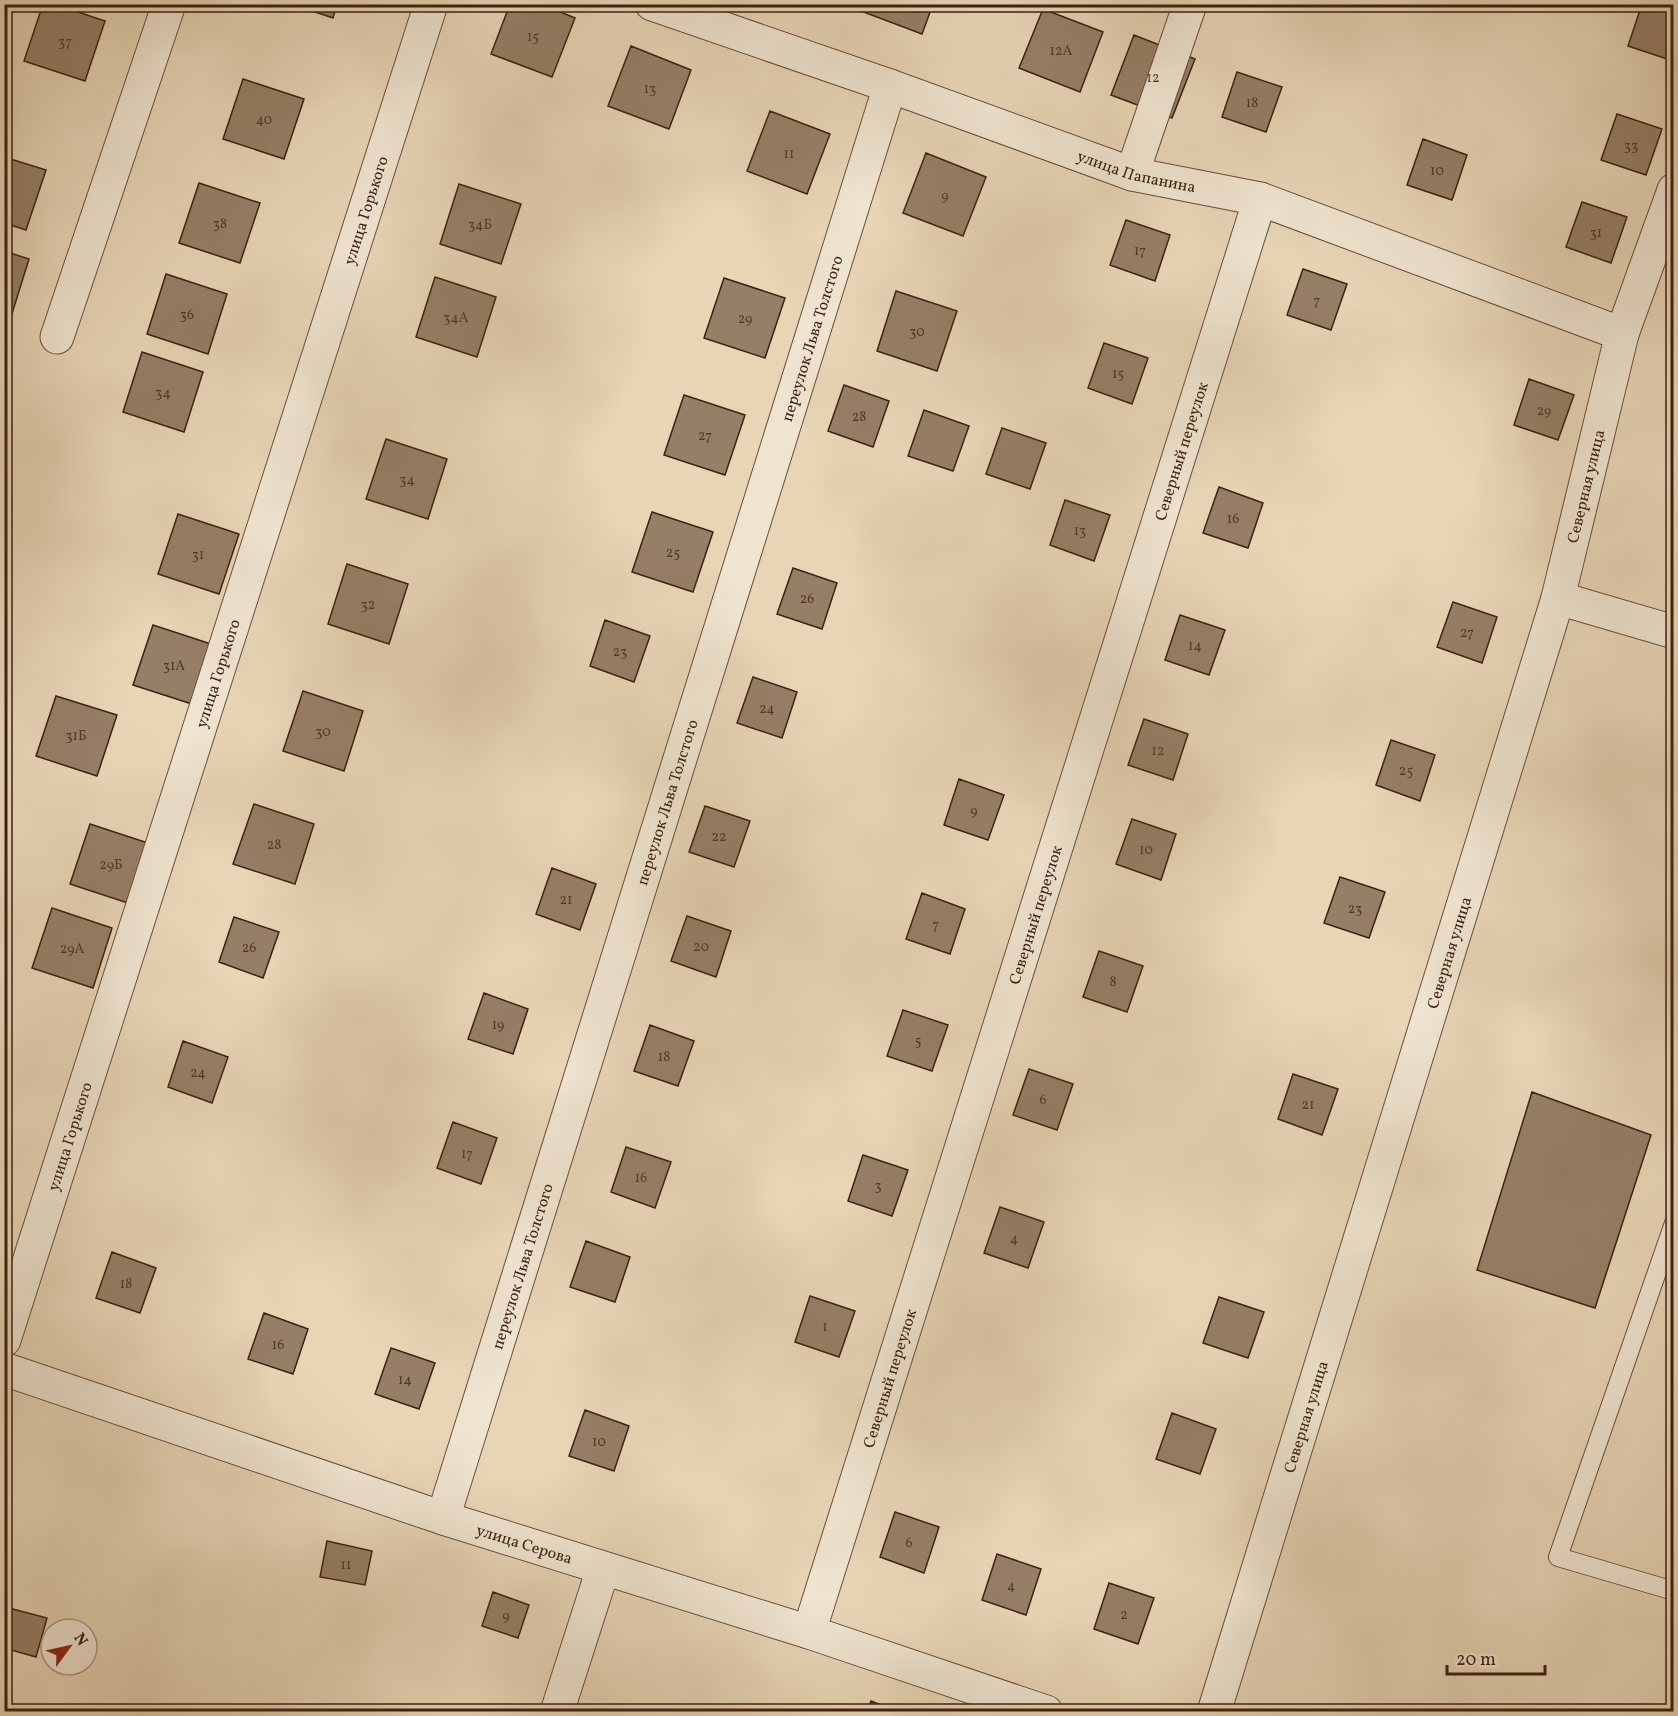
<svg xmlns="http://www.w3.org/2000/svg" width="1678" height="1716" font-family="Vollkorn,serif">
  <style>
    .building { fill: #967f67; stroke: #3e2111; stroke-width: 1.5 }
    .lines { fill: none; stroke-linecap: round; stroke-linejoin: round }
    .lane-casing { stroke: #684e3a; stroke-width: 20 }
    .street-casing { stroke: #684e3a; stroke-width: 35 }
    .lane { stroke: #efe4d0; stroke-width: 18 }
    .street { stroke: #efe4d0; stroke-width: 33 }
    .labels { text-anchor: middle; stroke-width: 4.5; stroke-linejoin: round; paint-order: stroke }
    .number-label { font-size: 14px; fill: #543826 }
    .street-label { font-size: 16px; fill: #3e2111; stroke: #efe4d0 }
  </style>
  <rect width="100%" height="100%" fill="#e7d5b6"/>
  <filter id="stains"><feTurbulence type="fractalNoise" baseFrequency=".00333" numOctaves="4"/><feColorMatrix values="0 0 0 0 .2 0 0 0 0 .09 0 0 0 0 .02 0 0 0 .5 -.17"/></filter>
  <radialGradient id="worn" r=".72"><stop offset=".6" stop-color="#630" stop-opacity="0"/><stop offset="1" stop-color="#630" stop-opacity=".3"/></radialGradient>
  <path class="building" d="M43,4H54L105,21L85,81L24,61Z
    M291,4H337L333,18Z
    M510,4H541L575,18L552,77L491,54Z
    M863,4H933L922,34L861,11Z
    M1642,4H1655L1674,11L1673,61L1628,46Z
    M1043,9L1103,32L1080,92L1019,68Z
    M1134,35L1195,59L1172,118L1111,95Z
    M631,46L691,70L669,129L608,106Z
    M1237,72L1282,87L1266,132L1222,117Z
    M243,79L304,99L284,159L223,139Z
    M770,111L830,134L807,194L747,171Z
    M1617,114L1662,129L1646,175L1601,160Z
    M1423,139L1467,155L1452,200L1407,185Z
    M926,153L986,177L963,236L903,213Z
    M4,157L46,170L26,230L4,223Z
    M199,183L260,203L240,263L179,243Z
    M459,184L521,204L501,264L440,244Z
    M1582,202L1627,217L1611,263L1566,247Z
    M1126,220L1170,235L1155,281L1110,265Z
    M4,251L29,259L10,320L4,318Z
    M1303,269L1347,284L1331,330L1287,315Z
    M166,274L227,294L208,354L147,334Z
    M435,277L496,297L477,357L416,337Z
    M724,278L785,298L765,358L704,338Z
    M896,291L957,311L937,371L877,351Z
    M1104,343L1148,358L1132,404L1088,388Z
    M142,352L203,372L184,432L123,412Z
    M1529,379L1574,395L1558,440L1514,425Z
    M844,385L889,401L873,447L828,431Z
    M684,395L745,415L725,475L664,455Z
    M924,410L969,426L953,471L908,456Z
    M1002,428L1046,443L1030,489L986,474Z
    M386,439L447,459L428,519L366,499Z
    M1219,487L1263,503L1248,548L1203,533Z
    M1065,500L1110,515L1094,561L1050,545Z
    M652,512L713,532L693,592L632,572Z
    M178,514L239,534L219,594L158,574Z
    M347,564L408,584L389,644L328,624Z
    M793,568L837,583L822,629L777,614Z
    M1453,602L1497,617L1482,663L1437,647Z
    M1180,615L1225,630L1209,675L1165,660Z
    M605,620L650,636L634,682L590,666Z
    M153,625L214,645L195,705L133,685Z
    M753,677L797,692L782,738L737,723Z
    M303,691L363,711L344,771L283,751Z
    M56,696L117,715L97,776L36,756Z
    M1144,719L1188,734L1173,780L1128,765Z
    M1391,740L1435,755L1420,801L1376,785Z
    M959,779L1004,795L988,840L944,825Z
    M254,804L314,824L295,884L233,864Z
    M705,806L750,821L734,867L689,852Z
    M1132,819L1176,834L1161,880L1116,864Z
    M90,824L151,844L131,904L70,884Z
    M552,868L596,884L580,930L536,914Z
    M1340,877L1385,892L1369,938L1324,923Z
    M922,893L965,909L950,954L906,939Z
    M52,908L112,928L93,988L32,968Z
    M687,916L731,931L716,977L671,961Z
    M234,917L279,932L263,978L219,962Z
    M1099,951L1143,966L1127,1012L1083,997Z
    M484,993L528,1009L513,1054L468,1039Z
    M903,1010L948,1025L932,1071L887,1056Z
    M650,1025L694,1041L678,1086L634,1071Z
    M183,1041L228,1057L212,1103L168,1087Z
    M1029,1069L1073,1084L1057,1130L1013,1115Z
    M1293,1074L1338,1089L1322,1135L1278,1119Z
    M1532,1092L1651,1135L1595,1308L1477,1270Z
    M453,1122L497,1138L481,1184L437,1168Z
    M626,1147L671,1162L655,1208L611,1192Z
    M863,1155L908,1170L892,1216L848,1201Z
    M1000,1207L1044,1222L1028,1268L984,1253Z
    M586,1241L630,1257L615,1302L570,1287Z
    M112,1252L156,1268L140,1313L96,1298Z
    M810,1296L855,1311L839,1357L795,1342Z
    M1219,1297L1264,1312L1248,1358L1203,1343Z
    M264,1313L308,1329L293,1374L248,1359Z
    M391,1348L435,1363L419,1409L375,1394Z
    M585,1410L629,1426L614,1471L569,1456Z
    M1172,1413L1216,1429L1200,1474L1156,1459Z
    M895,1512L939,1527L924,1573L880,1557Z
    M327,1541L372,1551L365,1585L320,1577Z
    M997,1554L1041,1569L1026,1615L982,1600Z
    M1109,1583L1154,1598L1138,1644L1094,1629Z
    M493,1592L529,1605L518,1638L482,1626Z
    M9,1608L47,1618L36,1657L4,1648V1625Z
    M871,1701L898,1712H867Z"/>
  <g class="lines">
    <g class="lane-casing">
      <path id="lane" d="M1674,1223L1558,1557L1674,1591"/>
    </g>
    <g class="street-casing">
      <g id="street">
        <path id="s1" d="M652,4L890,86L1132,174L1260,199L1622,334"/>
        <path d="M1132,174L1190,4"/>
        <path d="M57,337L169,4"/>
        <path d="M1558,598L1674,632"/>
        <path id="s2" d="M4,1340L431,4"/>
        <path id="s3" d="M4,1369L443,1518L809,1632L1046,1712"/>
        <path id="s4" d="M443,1518L890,86"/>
        <path id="s5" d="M809,1632L1260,199"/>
        <path d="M557,1712L603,1569"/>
        <path id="s6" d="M1214,1712L1558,598L1622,334L1674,190"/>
      </g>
    </g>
    <use href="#lane" class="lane"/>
    <use href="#street" class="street"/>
  </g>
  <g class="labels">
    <g class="number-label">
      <text x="533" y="41">15</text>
      <text x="65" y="46">37</text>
      <text x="1061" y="55">12А</text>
      <text x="1153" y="82">12</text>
      <text x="650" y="93">13</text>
      <text x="1252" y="107">18</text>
      <text x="264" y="124">40</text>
      <text x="1631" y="150">33</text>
      <text x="789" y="158">11</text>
      <text x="1437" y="175">10</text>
      <text x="945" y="200">9</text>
      <text x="220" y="228">38</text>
      <text x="480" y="229">34Б</text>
      <text x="1596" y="237">31</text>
      <text x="1140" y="255">17</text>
      <text x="1317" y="305">7</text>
      <text x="187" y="319">36</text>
      <text x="456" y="322">34А</text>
      <text x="745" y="323">29</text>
      <text x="917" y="336">30</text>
      <text x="1118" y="378">15</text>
      <text x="163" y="397">34</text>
      <text x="1544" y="415">29</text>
      <text x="859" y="421">28</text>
      <text x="705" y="440">27</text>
      <text x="407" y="484">34</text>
      <text x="1233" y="523">16</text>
      <text x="1080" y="535">13</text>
      <text x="673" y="557">25</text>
      <text x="198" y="559">31</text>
      <text x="807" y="603">26</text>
      <text x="368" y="609">32</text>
      <text x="1467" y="637">27</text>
      <text x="1195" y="650">14</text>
      <text x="620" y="656">23</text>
      <text x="174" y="670">31А</text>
      <text x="767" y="713">24</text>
      <text x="323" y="736">30</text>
      <text x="76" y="740">31Б</text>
      <text x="1158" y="755">12</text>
      <text x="1406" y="775">25</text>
      <text x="974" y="815">9</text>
      <text x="719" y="841">22</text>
      <text x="274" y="849">28</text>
      <text x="1146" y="854">10</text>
      <text x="111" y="869">29Б</text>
      <text x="566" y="904">21</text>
      <text x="1355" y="913">23</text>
      <text x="936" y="929">7</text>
      <text x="701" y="951">20</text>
      <text x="249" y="952">26</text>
      <text x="72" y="953">29А</text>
      <text x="1113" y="986">8</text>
      <text x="498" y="1029">19</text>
      <text x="918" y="1045">5</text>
      <text x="664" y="1061">18</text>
      <text x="198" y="1077">24</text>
      <text x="1043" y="1104">6</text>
      <text x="1308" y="1109">21</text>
      <text x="467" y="1158">17</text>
      <text x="641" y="1182">16</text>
      <text x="878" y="1190">3</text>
      <text x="1014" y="1243">4</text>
      <text x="126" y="1288">18</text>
      <text x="825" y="1331">1</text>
      <text x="278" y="1349">16</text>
      <text x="405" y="1384">14</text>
      <text x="599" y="1446">10</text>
      <text x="909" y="1547">6</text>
      <text x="346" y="1569">11</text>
      <text x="1011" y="1590">4</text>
      <text x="1124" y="1619">2</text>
      <text x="506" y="1620">9</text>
    </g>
    <g class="street-label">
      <text dy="6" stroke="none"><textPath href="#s1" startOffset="513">улица Папанина</textPath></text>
      <text dy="6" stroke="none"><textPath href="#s2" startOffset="1186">улица Горького</textPath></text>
      <text dy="6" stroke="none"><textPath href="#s4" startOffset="1236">переулок Льва Толстого</textPath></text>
      <text dy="6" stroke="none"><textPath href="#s5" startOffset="1238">Северный переулок</textPath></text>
      <text dy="6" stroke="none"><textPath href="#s6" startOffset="1281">Северная улица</textPath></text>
      <text dy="6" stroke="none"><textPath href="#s2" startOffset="700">улица Горького</textPath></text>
      <text dy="6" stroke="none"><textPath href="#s4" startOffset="750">переулок Льва Толстого</textPath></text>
      <text dy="6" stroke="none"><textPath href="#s5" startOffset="752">Северный переулок</textPath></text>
      <text dy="6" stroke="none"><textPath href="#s6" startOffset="795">Северная улица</textPath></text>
      <text dy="6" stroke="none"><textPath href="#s2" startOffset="214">улица Горького</textPath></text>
      <text dy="6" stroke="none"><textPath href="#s4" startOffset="264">переулок Льва Толстого</textPath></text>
      <text dy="6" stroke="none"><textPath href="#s5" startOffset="266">Северный переулок</textPath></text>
      <text dy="6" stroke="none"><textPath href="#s6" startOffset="309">Северная улица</textPath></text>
      <text dy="6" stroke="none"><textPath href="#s3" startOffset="549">улица Серова</textPath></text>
    </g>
  </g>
  <rect width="1678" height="1716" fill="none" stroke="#e7d5b6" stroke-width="24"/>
  <rect x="6" y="6" width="1666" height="1704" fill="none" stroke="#3e2111" stroke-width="3"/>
  <rect x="12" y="12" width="1654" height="1692" fill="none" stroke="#3e2111" stroke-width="1.5"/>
  <g transform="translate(69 1647) rotate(57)"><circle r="28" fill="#efe4d0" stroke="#a89684" stroke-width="1.5"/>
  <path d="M0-4.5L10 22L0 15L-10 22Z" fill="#8f2418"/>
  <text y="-9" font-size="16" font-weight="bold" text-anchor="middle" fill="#3e2111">N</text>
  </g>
  <path d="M1447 1665v9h98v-9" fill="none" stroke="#3e2111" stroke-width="3"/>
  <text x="1456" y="1665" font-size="18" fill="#3e2111" stroke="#efe4d0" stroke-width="4.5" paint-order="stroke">20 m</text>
  <rect width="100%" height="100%" filter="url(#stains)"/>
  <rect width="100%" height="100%" fill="url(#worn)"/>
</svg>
